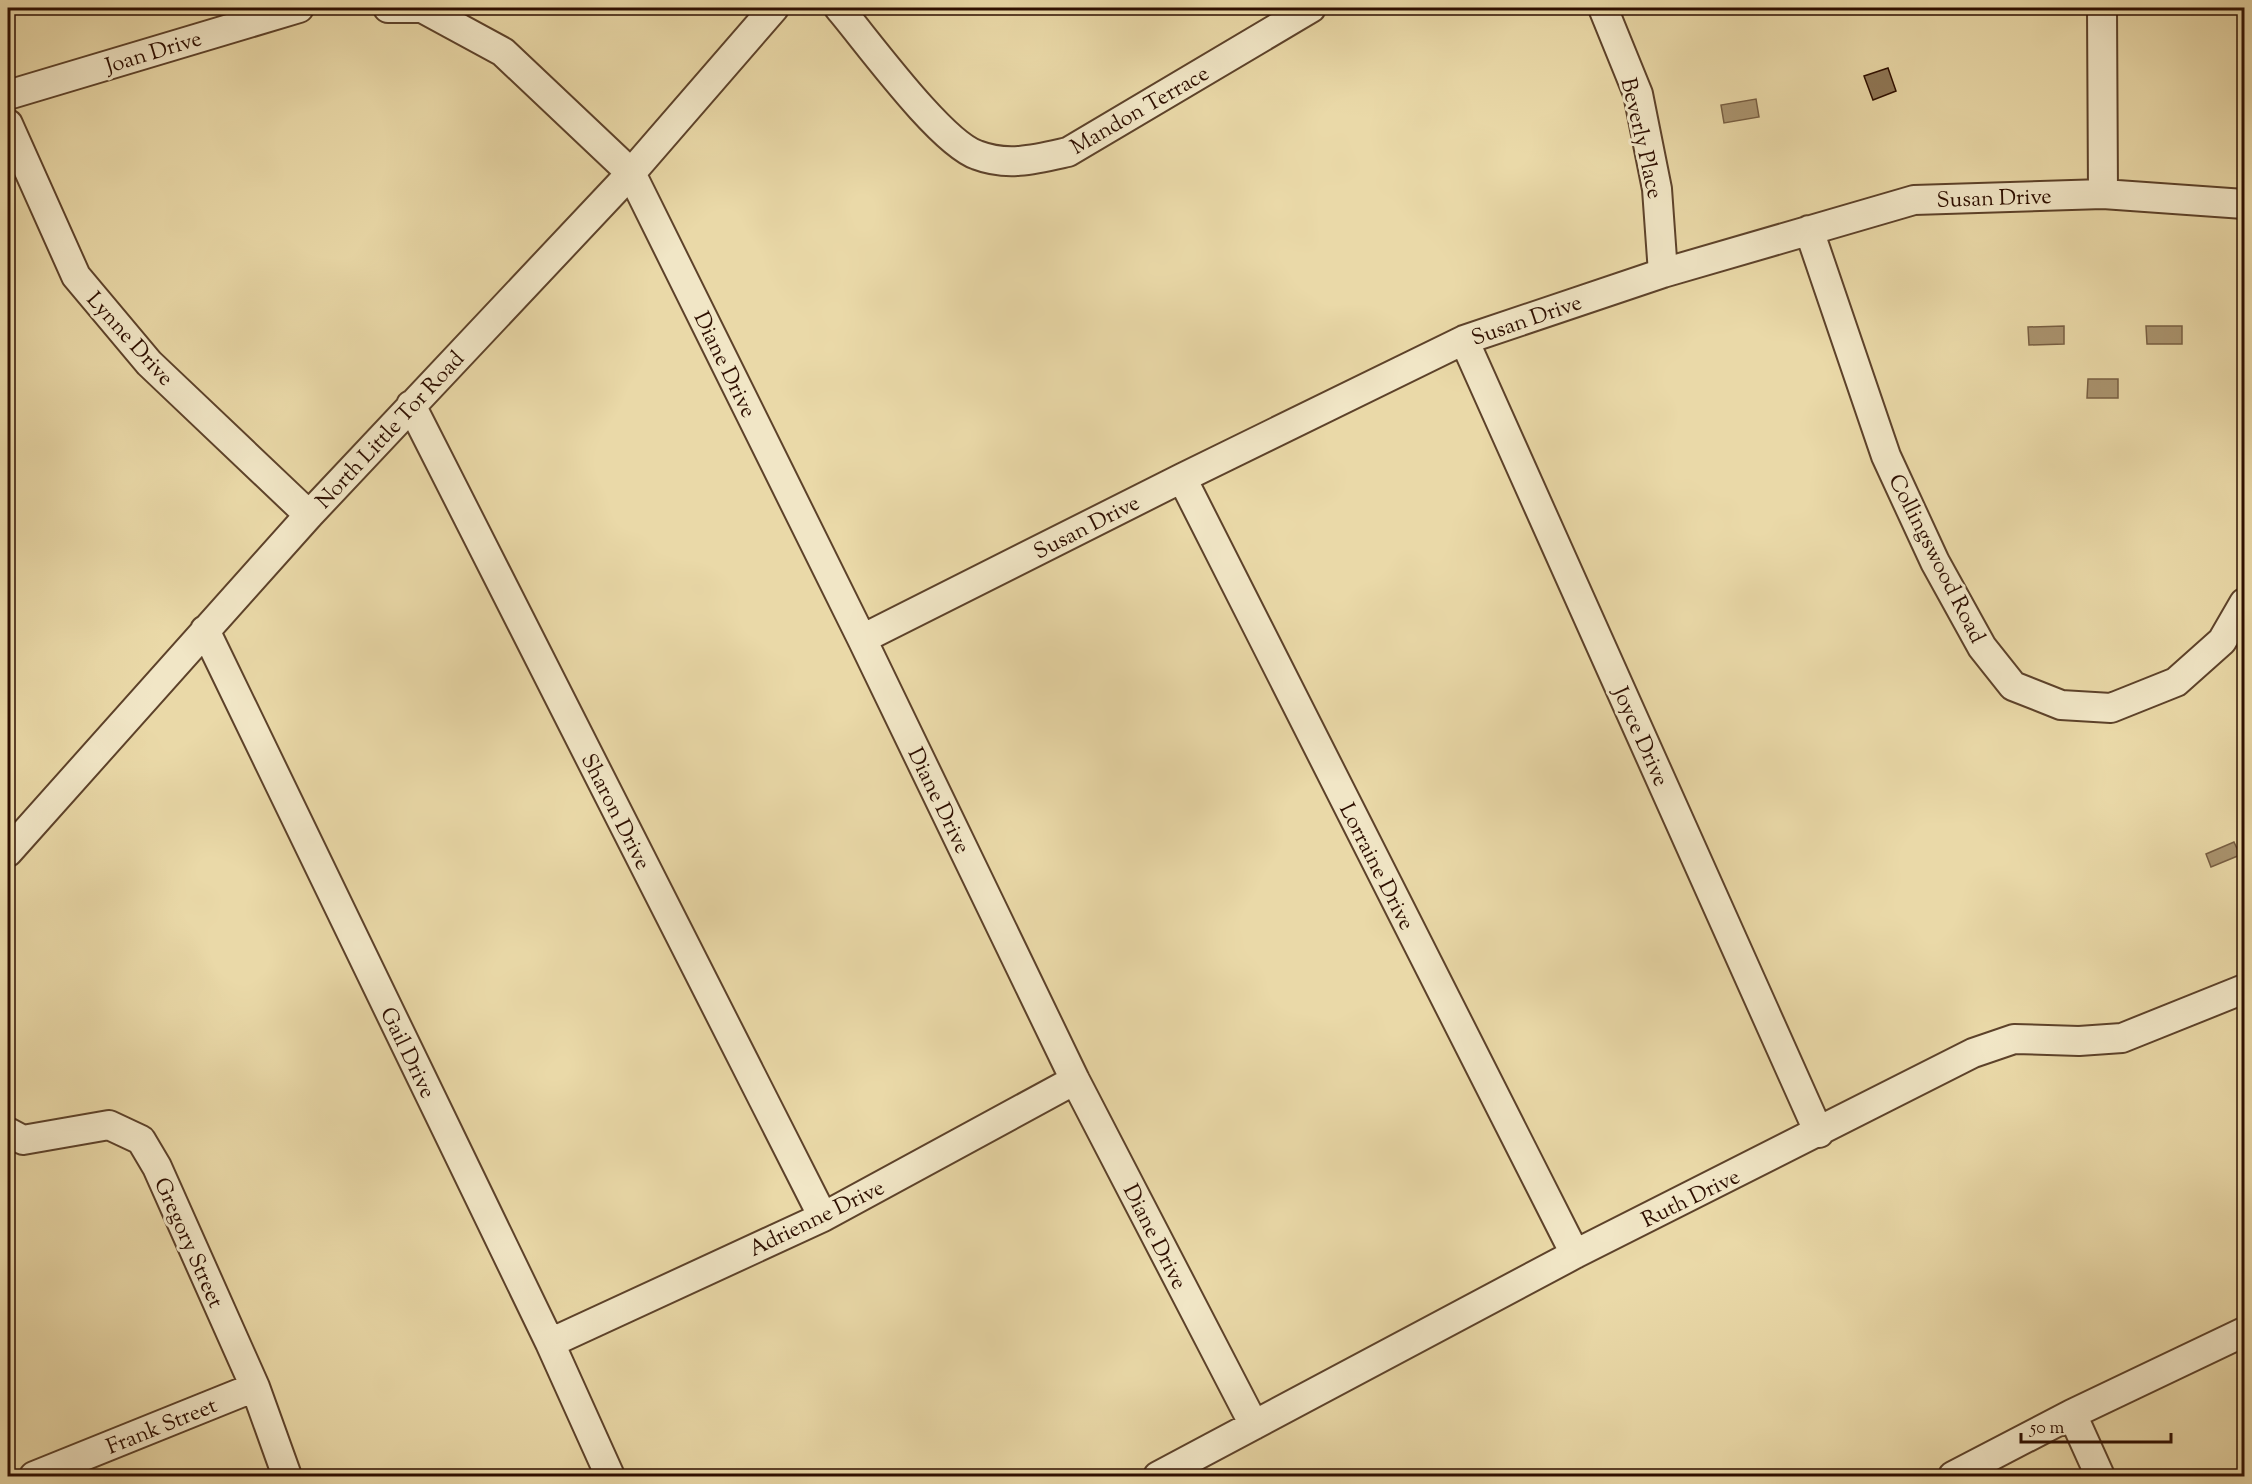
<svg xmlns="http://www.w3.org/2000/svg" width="2252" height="1484" font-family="'Sorts Mill Goudy',serif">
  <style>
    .water { fill: #aa946f; stroke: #785f43; stroke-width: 1.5 }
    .building { fill: #907857; stroke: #2e0f00; stroke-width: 1.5 }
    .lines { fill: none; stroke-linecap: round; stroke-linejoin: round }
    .minor-casing { stroke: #5d422a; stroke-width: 32 }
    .minor { stroke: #f1e6c6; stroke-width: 28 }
    .labels { text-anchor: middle; stroke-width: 6; stroke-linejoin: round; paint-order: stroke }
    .street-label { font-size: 22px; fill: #2e0f00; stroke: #f1e6c6 }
  </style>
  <rect width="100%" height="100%" fill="#ead9a8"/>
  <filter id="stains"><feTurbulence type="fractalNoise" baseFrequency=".00333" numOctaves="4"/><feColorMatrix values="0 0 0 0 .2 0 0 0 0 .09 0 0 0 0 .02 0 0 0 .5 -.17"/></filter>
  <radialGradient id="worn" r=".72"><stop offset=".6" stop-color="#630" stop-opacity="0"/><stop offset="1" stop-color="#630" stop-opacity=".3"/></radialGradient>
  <path class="water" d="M1756,99L1759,117L1724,123L1721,105Z
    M2064,326V344L2029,345L2028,327Z
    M2146,326H2182V344H2147Z
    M2088,379H2118V398H2087Z
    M2234,842L2240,855L2211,867L2206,854Z"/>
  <path class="building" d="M1888,68L1896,91L1873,100L1864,76Z"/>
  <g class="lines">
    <g class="minor-casing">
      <path id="minor" d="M388,8H422L503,52L631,173L862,639L1075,1080L1254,1425
        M839,8C867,41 940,142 977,155C1008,167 1037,159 1068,152L1311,8
        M1603,8L1638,94L1657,189L1663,273
        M2102,8L2103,194
        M8,95L299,8
        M8,124L76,276L149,363L309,515
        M1809,230L1886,456L1935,562L1982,647L2013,686L2061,705L2111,708L2176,682L2222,641L2244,603
        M1464,340L1819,1133
        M411,405L823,1217
        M1182,478L1575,1254
        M205,630L550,1343L610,1476
        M862,639L1182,478L1464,340L1663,273L1914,200L2103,194L2244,204
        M8,852L309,515L631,173L774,8
        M8,1132L23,1140L109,1125L141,1140L157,1167L255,1387L287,1476
        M550,1343L823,1217L1075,1080
        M2072,1414L2100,1476
        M34,1476L255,1387
        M1158,1476L1575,1254L1973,1053L2014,1039L2079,1041L2122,1038L2244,989
        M1953,1476L2072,1414L2244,1332"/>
    </g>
    <use href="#minor" class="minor"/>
  </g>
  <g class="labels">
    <g class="street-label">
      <text transform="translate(153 51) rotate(-17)" y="8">Joan Drive</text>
      <text transform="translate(1139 109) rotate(-30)" y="8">Mandon Terrace</text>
      <text transform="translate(1643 138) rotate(77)" y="8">Beverly Place</text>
      <text transform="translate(1994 197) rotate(-2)" y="8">Susan Drive</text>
      <text transform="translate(1526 319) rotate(-19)" y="8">Susan Drive</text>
      <text transform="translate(131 338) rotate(48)" y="8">Lynne Drive</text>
      <text transform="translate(726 364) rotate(64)" y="8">Diane Drive</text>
      <text transform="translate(389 429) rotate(-47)" y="8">North Little Tor Road</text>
      <text transform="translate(1086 526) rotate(-27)" y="8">Susan Drive</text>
      <text transform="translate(1938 558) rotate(63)" y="8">Collingswood Road</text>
      <text transform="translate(1642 736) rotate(66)" y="8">Joyce Drive</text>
      <text transform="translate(940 800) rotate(64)" y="8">Diane Drive</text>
      <text transform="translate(617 811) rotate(63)" y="8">Sharon Drive</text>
      <text transform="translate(1378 866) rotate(63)" y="8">Lorraine Drive</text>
      <text transform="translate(409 1052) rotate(64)" y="8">Gail Drive</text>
      <text transform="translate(1690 1197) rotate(-26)" y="8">Ruth Drive</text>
      <text transform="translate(816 1217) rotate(-26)" y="8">Adrienne Drive</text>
      <text transform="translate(1156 1236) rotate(63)" y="8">Diane Drive</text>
      <text transform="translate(190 1242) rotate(66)" y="8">Gregory Street</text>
      <text transform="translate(161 1425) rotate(-22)" y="8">Frank Street</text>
    </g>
  </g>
  <rect width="2252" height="1484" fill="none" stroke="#ead9a8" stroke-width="30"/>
  <rect x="9" y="9" width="2234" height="1466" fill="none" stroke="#2e0f00" stroke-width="3"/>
  <rect x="15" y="15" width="2222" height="1454" fill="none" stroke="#2e0f00" stroke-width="1.5"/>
  <path d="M2021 1433v9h150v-9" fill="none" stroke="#2e0f00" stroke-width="3"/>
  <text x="2030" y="1433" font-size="18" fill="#2e0f00" stroke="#f1e6c6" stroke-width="4.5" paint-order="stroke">50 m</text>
  <rect width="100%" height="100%" filter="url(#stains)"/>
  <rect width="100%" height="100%" fill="url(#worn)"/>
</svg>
